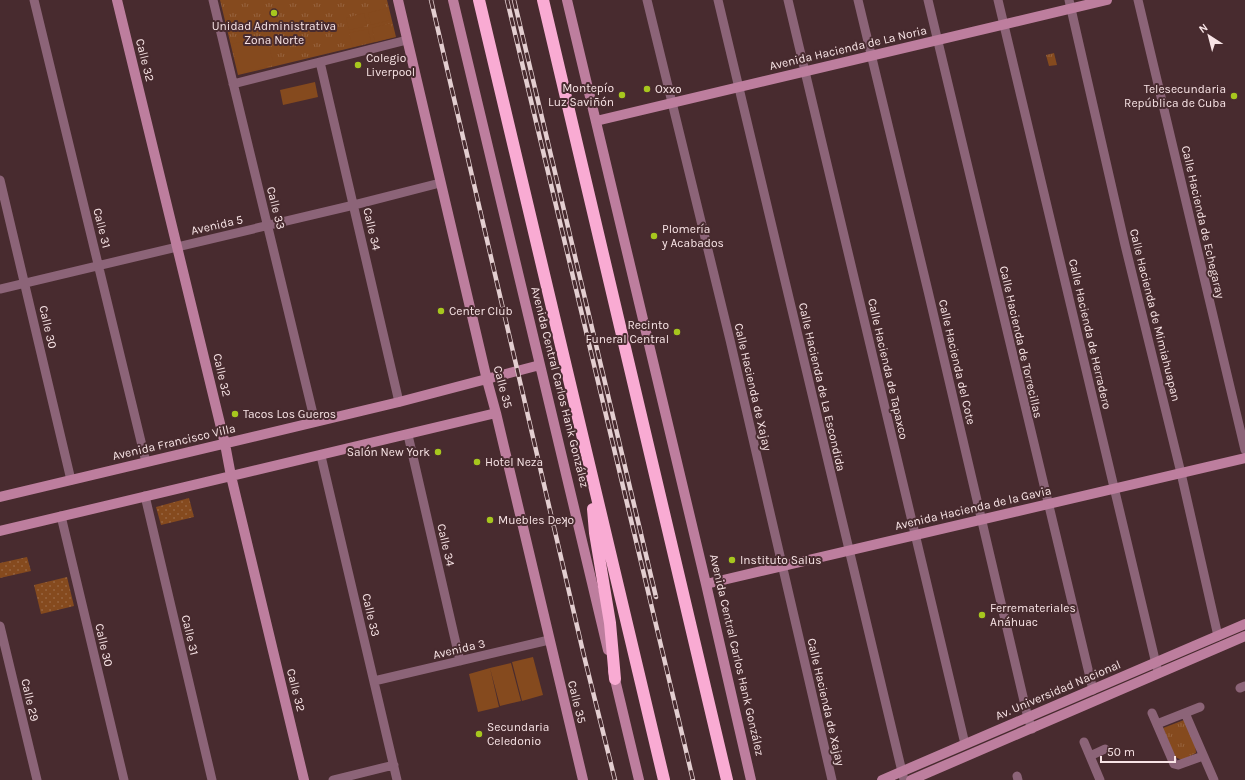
<svg xmlns="http://www.w3.org/2000/svg" width="1245" height="780" font-family="Karla,sans-serif">
  <style>
    .grass { fill: url(#grass-dots) }
    .park { fill: url(#park-tufts) }
    .garden { fill: #854a1e }
    .lines { fill: none; stroke-linecap: round; stroke-linejoin: round }
    .street { stroke: #8c6478; stroke-width: 9 }
    .secondary { stroke: #bd7e9e; stroke-width: 10 }
    .highway { stroke: #f9abd3; stroke-width: 12 }
    .rail-casing { stroke: #e3ced0; stroke-width: 4.5 }
    .rail { stroke: #482b2f; stroke-width: 3; stroke-dasharray: 9; stroke-linecap: butt }
    .poi-dot { fill: #a7c71e; stroke: #482b2f; stroke-width: 1.5 }
    .labels { text-anchor: middle; stroke-width: 4; stroke-linejoin: round; paint-order: stroke }
    .poi-label { font-size: 12px; fill: #f8e4e6; stroke: #482b2f; text-anchor: start }
    .street-label { font-size: 12px; fill: #f8e4e6; stroke: #482b2f }
  </style>
  <defs>
    <pattern id="grass-dots" width="8" height="8" patternUnits="userSpaceOnUse"><rect width="8" height="8" fill="#854a1e"/><path d="M2 2h.1M6 6h.1" fill="none" stroke="#97643f" stroke-width="1.8" stroke-linecap="round"/></pattern>
    <pattern id="park-tufts" width="24" height="20" patternUnits="userSpaceOnUse"><rect width="24" height="20" fill="#854a1e"/><path d="M3 7l-1-3M5 7V3M7 7l1-3M15 17l-1-3M17 17v-4M19 17l1-3" fill="none" stroke="#97643f"/></pattern>
  </defs>
  <rect width="100%" height="100%" fill="#482b2f"/>
  <path class="grass" d="M189,498L194,517L161,525L156,507Z
    M27,557L31,571L0,578V563Z
    M67,577L74,606L41,614L34,585Z"/>
  <path class="park" d="M220,0H387L396,37L238,75Z
    M1054,53L1057,65L1049,66L1046,55Z
    M1184,720L1195,743L1196,753L1182,760L1175,757L1163,728Z"/>
  <path class="garden" d="M387,8L390,20L371,25L368,13Z
    M364,13L367,26L349,30L346,18Z
    M391,23L394,37L375,42L372,28Z
    M368,29L371,42L353,47L349,33Z
    M266,35L274,65L239,74L232,44Z
    M315,82L318,97L283,105L280,90Z
    M533,657L543,695L522,701L512,662Z
    M511,663L521,701L500,706L490,668Z
    M490,668L499,707L478,712L469,674Z"/>
  <g class="lines">
    <path class="street" d="M34,0L146,462
      M213,0L315,422
      M647,0L730,340L832,780
      M718,0L904,780
      M788,0L965,744
      M858,0L928,291L1028,718L1032,729
      M928,0L1093,690
      M998,0L1157,668
      M1069,0L1125,245L1181,473L1218,636
      M1138,0L1245,450
      M320,62L399,402
      M233,84L407,40
      M0,180L71,480
      M0,289L354,205L440,183
      M408,435L460,661
      M321,456L397,780
      M145,496L212,780
      M61,516L124,780
      M0,626L37,780
      M374,681L549,640
      M1240,688L1245,686
      M1152,713L1174,764L1178,765L1203,756
      M1185,713L1214,780
      M1157,724L1200,707
      M1084,742L1100,780
      M1090,756L1105,749
      M1017,776L1018,780
      M333,780L394,765"/>
    <path class="secondary" d="M117,0L225,444L231,476L304,780
      M398,0L487,380L496,413L583,780
      M453,0L608,650
      M567,0L706,584L751,780
      M596,121L1107,0
      M0,497L399,402L540,365
      M0,531L496,413
      M706,584L1245,458
      M613,671L639,780
      M882,780L1245,624
      M911,780L1245,636"/>
    <path class="highway" d="M479,0L664,780
      M543,0L727,780
      M593,509L595,533L610,623L615,679"/>
    <g class="rail-casing">
      <path id="rail" d="M431,0L584,656L615,780
        M507,0L693,780
        M514,0L656,597"/>
    </g>
    <use href="#rail" class="rail"/>
  </g>
  <g class="poi-dot">
    <circle cx="274" cy="13" r="4"/>
    <circle cx="358" cy="65" r="4"/>
    <circle cx="647" cy="89" r="4"/>
    <circle cx="622" cy="95" r="4"/>
    <circle cx="1234" cy="96" r="4"/>
    <circle cx="654" cy="236" r="4"/>
    <circle cx="441" cy="311" r="4"/>
    <circle cx="677" cy="332" r="4"/>
    <circle cx="235" cy="414" r="4"/>
    <circle cx="438" cy="452" r="4"/>
    <circle cx="477" cy="462" r="4"/>
    <circle cx="490" cy="520" r="4"/>
    <circle cx="732" cy="560" r="4"/>
    <circle cx="982" cy="615" r="4"/>
    <circle cx="479" cy="734" r="4"/>
  </g>
  <g class="labels">
    <g class="poi-label">
      <text x="274" y="30" text-anchor="middle">Unidad Administrativa<tspan x="274" dy="14">Zona Norte</tspan></text>
      <text x="366" y="62">Colegio<tspan x="366" dy="14">Liverpool</tspan></text>
      <text x="614" y="92" text-anchor="end">Montepío<tspan x="614" dy="14">Luz Saviñón</tspan></text>
      <text x="655" y="93">Oxxo</text>
      <text x="1226" y="93" text-anchor="end">Telesecundaria<tspan x="1226" dy="14">República de Cuba</tspan></text>
      <text x="662" y="233">Plomería<tspan x="662" dy="14">y Acabados</tspan></text>
      <text x="449" y="315">Center Club</text>
      <text x="669" y="329" text-anchor="end">Recinto<tspan x="669" dy="14">Funeral Central</tspan></text>
      <text x="243" y="418">Tacos Los Gueros</text>
      <text x="430" y="456" text-anchor="end">Salón New York</text>
      <text x="485" y="466">Hotel Neza</text>
      <text x="498" y="524">Muebles Deʞo</text>
      <text x="740" y="564">Instituto Salus</text>
      <text x="990" y="612">Ferremateriales<tspan x="990" dy="14">Anáhuac</tspan></text>
      <text x="487" y="731">Secundaria<tspan x="487" dy="14">Celedonio</tspan></text>
    </g>
    <g class="street-label">
      <text transform="translate(848 48) rotate(-13)" y="4">Avenida Hacienda de La Noria</text>
      <text transform="translate(145 60) rotate(76)" y="4">Calle 32</text>
      <text transform="translate(276 208) rotate(76)" y="4">Calle 33</text>
      <text transform="translate(1203 222) rotate(77)" y="4">Calle Hacienda de Echegaray</text>
      <text transform="translate(217 225) rotate(-13)" y="4">Avenida 5</text>
      <text transform="translate(102 228) rotate(76)" y="4">Calle 31</text>
      <text transform="translate(372 229) rotate(77)" y="4">Calle 34</text>
      <text transform="translate(1155 315) rotate(76)" y="4">Calle Hacienda de Mimiahuapan</text>
      <text transform="translate(48 327) rotate(77)" y="4">Calle 30</text>
      <text transform="translate(1090 334) rotate(77)" y="4">Calle Hacienda de Herradero</text>
      <text transform="translate(1021 342) rotate(77)" y="4">Calle Hacienda de Torrecillas</text>
      <text transform="translate(957 362) rotate(77)" y="4">Calle Hacienda del Cote</text>
      <text transform="translate(888 369) rotate(77)" y="4">Calle Hacienda de Tapaxco</text>
      <text transform="translate(222 375) rotate(77)" y="4">Calle 32</text>
      <text transform="translate(503 387) rotate(75)" y="4">Calle 35</text>
      <text transform="translate(560 387) rotate(76)" y="4">Avenida Central Carlos Hank González</text>
      <text transform="translate(753 387) rotate(77)" y="4">Calle Hacienda de Xajay</text>
      <text transform="translate(822 387) rotate(77)" y="4">Calle Hacienda de La Escondida</text>
      <text transform="translate(174 442) rotate(-13)" y="4">Avenida Francisco Villa</text>
      <text transform="translate(973 508) rotate(-13)" y="4">Avenida Hacienda de la Gavia</text>
      <text transform="translate(446 545) rotate(77)" y="4">Calle 34</text>
      <text transform="translate(371 615) rotate(77)" y="4">Calle 33</text>
      <text transform="translate(190 635) rotate(77)" y="4">Calle 31</text>
      <text transform="translate(104 645) rotate(77)" y="4">Calle 30</text>
      <text transform="translate(459 649) rotate(-13)" y="4">Avenida 3</text>
      <text transform="translate(737 655) rotate(77)" y="4">Avenida Central Carlos Hank González</text>
      <text transform="translate(296 690) rotate(76)" y="4">Calle 32</text>
      <text transform="translate(1058 690) rotate(-23)" y="4">Av. Universidad Nacional</text>
      <text transform="translate(30 700) rotate(77)" y="4">Calle 29</text>
      <text transform="translate(577 702) rotate(76)" y="4">Calle 35</text>
      <text transform="translate(826 702) rotate(77)" y="4">Calle Hacienda de Xajay</text>
    </g>
  </g>
  <g transform="translate(1209 36) rotate(324)" stroke="#482b2f" stroke-width="3" paint-order="stroke">
  <path d="M0-3L7 15L0 10L-7 15Z" fill="#f8e4e6"/>
  <text y="-6" font-size="11" font-weight="bold" text-anchor="middle" fill="#f8e4e6">N</text>
  </g>
  <path d="M1101 756v6h74v-6" fill="none" stroke="#f8e4e6" stroke-width="2"/>
  <text x="1107" y="756" font-size="12" fill="#f8e4e6" stroke="#482b2f" stroke-width="3" paint-order="stroke">50 m</text>
</svg>
